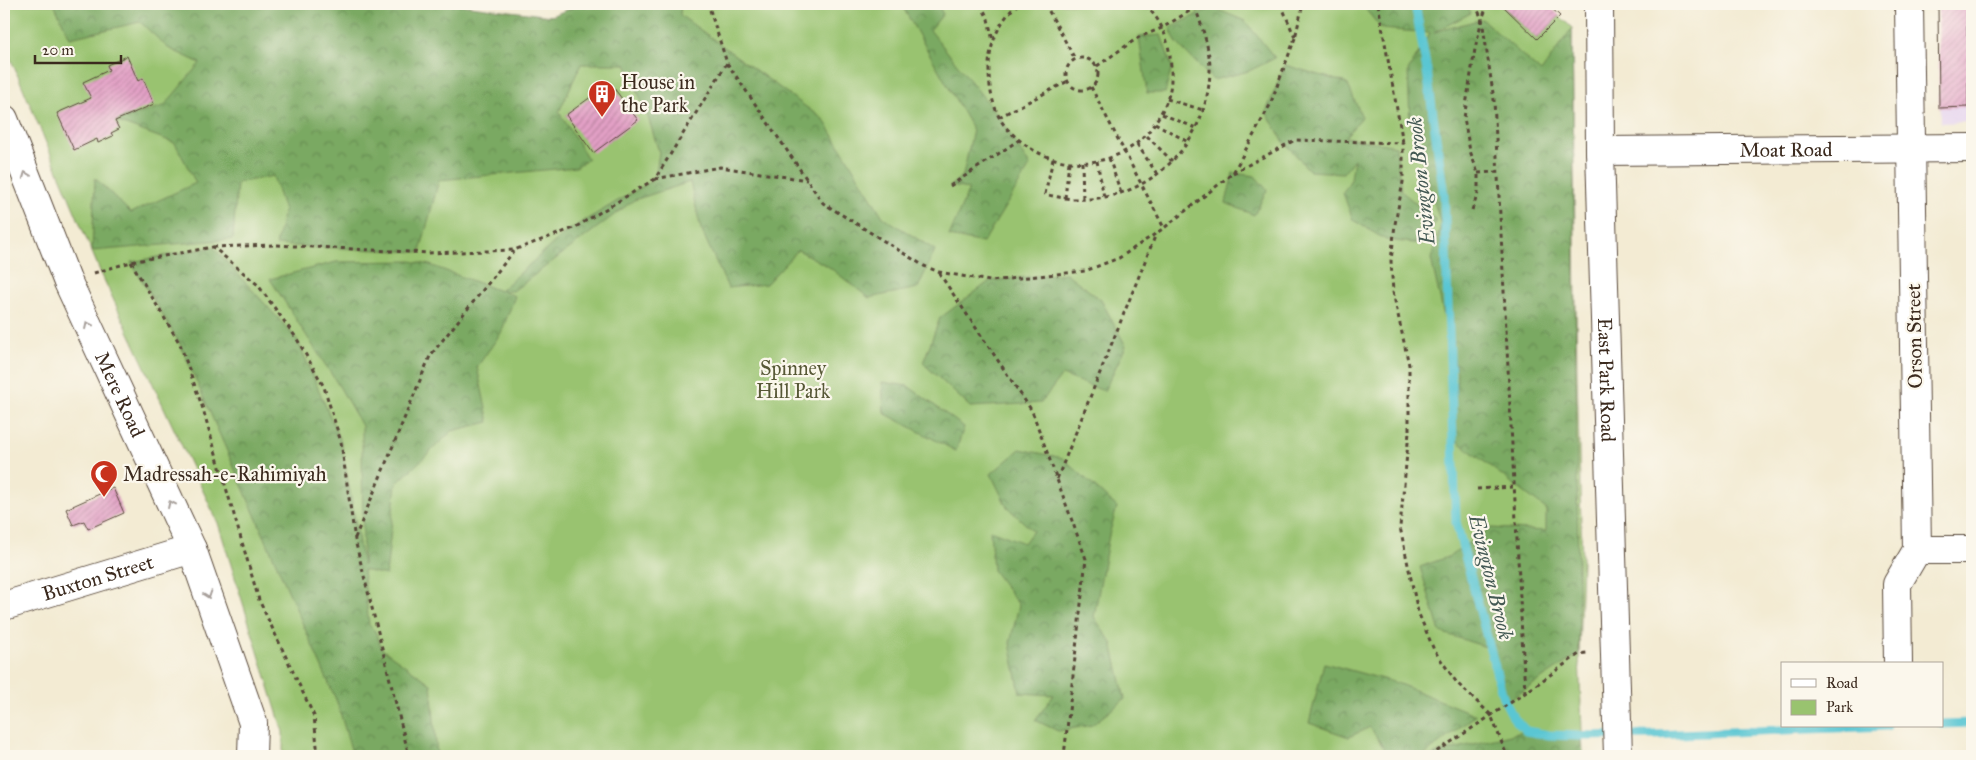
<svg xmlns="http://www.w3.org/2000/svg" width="1976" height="760" viewBox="0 0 1976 760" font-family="'IM FELL Great Primer',serif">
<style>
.built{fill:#e5d3f0}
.green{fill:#99c36f;stroke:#6a7646}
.forest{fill:url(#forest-crowns);stroke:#5a6a40}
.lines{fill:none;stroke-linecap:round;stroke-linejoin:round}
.stream{stroke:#5ac6d3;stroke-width:9}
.building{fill:url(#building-hatch)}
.minor-casing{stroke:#574739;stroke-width:30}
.secondary-casing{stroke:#574739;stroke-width:30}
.path{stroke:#574739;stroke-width:3;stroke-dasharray:4 4;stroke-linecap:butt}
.minor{stroke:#fff;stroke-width:28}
.secondary{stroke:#fff;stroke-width:28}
.oneway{stroke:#a79f9a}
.labels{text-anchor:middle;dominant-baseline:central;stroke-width:4.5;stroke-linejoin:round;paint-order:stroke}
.poi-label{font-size:20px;fill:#3b2a1e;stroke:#fbf7ec;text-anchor:start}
.street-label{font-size:20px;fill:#3b2a1e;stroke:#fbf7ec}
.park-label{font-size:20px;fill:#575836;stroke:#fbf7ec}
.water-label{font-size:21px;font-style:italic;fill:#445954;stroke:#fbf7ec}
</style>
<defs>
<pattern id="forest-crowns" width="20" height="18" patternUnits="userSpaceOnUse" patternTransform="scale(1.25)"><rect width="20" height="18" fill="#7aa962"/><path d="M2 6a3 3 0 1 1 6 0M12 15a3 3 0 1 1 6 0" fill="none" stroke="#658a50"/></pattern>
<pattern id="building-hatch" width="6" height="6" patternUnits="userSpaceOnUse" patternTransform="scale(1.25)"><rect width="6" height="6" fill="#e3a0c6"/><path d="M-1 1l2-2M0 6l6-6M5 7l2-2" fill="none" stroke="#b983a0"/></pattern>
</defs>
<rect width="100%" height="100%" fill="#fbf7ec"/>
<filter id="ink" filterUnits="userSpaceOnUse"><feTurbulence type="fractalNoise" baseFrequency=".02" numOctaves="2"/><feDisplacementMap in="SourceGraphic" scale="10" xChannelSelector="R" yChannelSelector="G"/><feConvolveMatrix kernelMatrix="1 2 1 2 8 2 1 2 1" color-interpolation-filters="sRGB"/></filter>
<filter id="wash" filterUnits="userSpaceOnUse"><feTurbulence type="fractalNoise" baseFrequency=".0096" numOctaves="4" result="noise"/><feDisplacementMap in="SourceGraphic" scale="20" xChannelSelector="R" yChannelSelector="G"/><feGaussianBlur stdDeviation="1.12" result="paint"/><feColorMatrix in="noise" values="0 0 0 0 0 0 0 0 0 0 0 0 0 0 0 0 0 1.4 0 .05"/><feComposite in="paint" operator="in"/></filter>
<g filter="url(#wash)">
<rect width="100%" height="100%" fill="#f3ebd3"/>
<path class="built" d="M1939 4H1972V122L1941 123Z"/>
<path class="green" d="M6 4H365L487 22 557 15 598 4H1503L1502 6 1537 39 1560 16 1572 28 1577 373 1582 562 1579 654 1583 756H283V732L218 523 100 271 4 43V10Z"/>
<g class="forest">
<path d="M54 4H454L551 16 582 4H681L680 15 824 120 883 217 935 250 918 288 869 298 829 267 798 250 766 284 728 288 701 229 690 182 634 200 513 291H502L515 296 501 333 477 367 489 422 452 431 396 484 386 575 363 570 369 625 375 631 382 649 431 684 437 756H353L337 702 180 344 131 262 213 247 297 339 341 442 363 565 362 426 339 386 270 279 336 262 411 261 430 265 500 291 567 231 655 179 659 152 648 117 626 64H581L559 112 588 159 576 167 439 180 420 252 276 245 284 211 273 176 237 183 233 239 92 251 95 178 131 213 196 183 175 143 115 121 164 106 200 63 168 48 140 22 70 38Z"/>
<path d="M901 4H937L943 14 930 30 999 117 1030 166 983 243 949 236 969 189 950 186 963 175 973 130Z"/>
<path d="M1361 4H1466L1471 13 1434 32 1482 19 1541 72 1572 28 1579 654 1505 703 1489 648 1440 632 1420 567 1450 556 1491 528 1546 531V509L1453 438 1457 373 1431 259 1441 225 1410 122 1408 71 1430 33 1382 29Z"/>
<path d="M1214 8 1245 21 1275 58 1249 71 1213 80 1176 42 1170 28 1202 12Z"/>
<path d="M1161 35 1172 67 1165 93H1147L1139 37Z"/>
<path d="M1285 65 1347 83 1362 117 1345 137 1396 146 1401 191 1436 220 1423 244 1386 240 1353 220 1343 193 1351 179 1354 159 1343 173 1310 171 1284 142 1266 112Z"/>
<path d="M1233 173 1255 176 1267 190 1254 215 1226 203Z"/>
<path d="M1066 273 1101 300 1126 346 1104 391 1062 375 1041 403 970 407 923 363 940 318 990 281Z"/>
<path d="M882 382 908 386 964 427 956 451 884 413Z"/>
<path d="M1020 449 1063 458 1117 507 1109 535 1094 617 1112 643 1125 699 1092 725 1058 731 1035 720 1054 695 1020 693 1010 643 1019 605 993 570 990 530 1024 543 1033 531 1007 507 991 474Z"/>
<path d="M1324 663 1397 683 1476 715 1423 756H1389L1370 727 1349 737 1309 723Z"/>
<path d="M1526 731 1582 739 1583 756H1435L1434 754Z"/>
</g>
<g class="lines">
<g class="stream">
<path d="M1415 4 1427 71 1444 195 1456 522 1503 697 1513 717 1526 731 1549 735 1579 736 1654 735 1887 726"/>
<path d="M1942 724 1972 723"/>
</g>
</g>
<g id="blocks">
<g class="building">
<path d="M1503 4H1547L1560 16 1537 39 1502 5Z"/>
<path d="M1938 4H1967V36H1972V65H1968V107L1939 108Z"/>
<path d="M127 56 138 81 143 78 154 104 115 121 119 129 111 133 113 136 98 143 97 139 74 150 57 113 91 98 83 82 109 70 107 65Z"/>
<path d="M610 83 638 120 593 153 566 115Z"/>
<path d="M113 488 124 513 88 529 84 521 73 525 66 509Z"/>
</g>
</g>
</g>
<g filter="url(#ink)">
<use href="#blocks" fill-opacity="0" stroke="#574739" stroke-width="1"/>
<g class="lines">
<defs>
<g id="minor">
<path id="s1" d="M4 119 67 280 192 549 253 723 252 756"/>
<path id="s2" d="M1600 151 1972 148"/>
<path d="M1917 550H1972"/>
<path id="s3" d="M4 606 192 549"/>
<path d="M1898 664 1897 584 1917 550 1909 4"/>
</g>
<g id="secondary">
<path id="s4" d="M1599 4 1600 151 1618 756"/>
</g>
</defs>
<use href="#minor" class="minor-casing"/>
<use href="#secondary" class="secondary-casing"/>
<g class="path">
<path d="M981 4 988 19 993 41"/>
<path d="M1018 4C999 20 988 47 989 71 989 87 992 101 998 115 1004 128 1016 138 1027 146 1067 174 1127 166 1154 124 1163 111 1171 96 1171 79 1172 53 1166 21 1143 4"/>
<path d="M1045 4 1075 59"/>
<path d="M1281 4 1295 38 1303 4"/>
<path d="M1378 4 1403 143"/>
<path d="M1488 4 1482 19 1494 100 1525 693"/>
<circle cx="1082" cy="74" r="16"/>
<path d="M727 63 823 203 924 266 939 272 990 281 1085 271 1119 258 1164 228 1233 173 1270 105 1295 38"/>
<path d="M1097 66 1139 37 1162 28 1201 4"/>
<path d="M1091 87 1164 228"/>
<path d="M1167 99 1203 110"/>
<path d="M1162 114 1196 128"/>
<path d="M999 117 1068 81"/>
<path d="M1155 123 1188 142"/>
<path d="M1147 136 1172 161"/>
<path d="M1137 144 1157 174"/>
<path d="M1109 158 1121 193"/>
<path d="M1053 159 1045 194C1129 218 1208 156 1210 70 1210 48 1202 27 1195 7"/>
<path d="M1097 161 1104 197"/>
<path d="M1082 162 1083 200"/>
<path d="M1233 173 1295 140 1403 143V182L1395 224 1391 261 1393 292 1409 365V432L1400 527 1418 612 1434 650 1457 683 1491 715 1507 756"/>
<path d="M1478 173 1497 172"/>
<path d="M655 179 720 167 807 180"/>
<path d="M950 186 1019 140"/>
<path d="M1065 198 1069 162"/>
<path d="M1472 210 1478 193V173L1470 151 1464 118 1475 49 1482 19 1475 4"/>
<path d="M213 247 276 245 429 253 514 250 574 228 655 179 727 63 708 4"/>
<path d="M131 262 180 344 202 406 259 600 314 716 318 756"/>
<path d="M94 273 131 262 213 247 258 285 297 339 324 387 341 442 355 540 409 756"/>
<path d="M939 273 1032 411 1086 559 1064 756"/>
<path d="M1057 479 1156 234"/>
<path d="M1477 489 1514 487"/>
<path d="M355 538 430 356 514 251"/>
<path d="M1430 756 1525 693 1579 654 1587 653"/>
</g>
<use href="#minor" class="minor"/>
<use href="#secondary" class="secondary"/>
</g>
<defs><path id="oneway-chevron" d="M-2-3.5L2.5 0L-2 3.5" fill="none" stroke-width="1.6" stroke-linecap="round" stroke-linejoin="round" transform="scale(1.25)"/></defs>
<g class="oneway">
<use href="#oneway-chevron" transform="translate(26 175) rotate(-111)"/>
<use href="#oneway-chevron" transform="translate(88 325) rotate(-115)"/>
<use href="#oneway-chevron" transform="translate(171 504) rotate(-115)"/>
<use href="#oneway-chevron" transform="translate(208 595) rotate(71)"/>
</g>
</g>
<defs>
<symbol id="building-pin" viewBox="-11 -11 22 30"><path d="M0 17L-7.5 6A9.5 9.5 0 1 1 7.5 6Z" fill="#c8321e" stroke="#fbf7ec"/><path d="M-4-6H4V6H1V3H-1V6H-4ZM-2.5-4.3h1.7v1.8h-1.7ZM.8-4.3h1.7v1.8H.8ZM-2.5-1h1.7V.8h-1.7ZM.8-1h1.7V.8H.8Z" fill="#fff"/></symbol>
<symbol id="mosque-pin" viewBox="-11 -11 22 30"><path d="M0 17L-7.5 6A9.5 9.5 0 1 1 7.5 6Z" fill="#c8321e" stroke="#fbf7ec"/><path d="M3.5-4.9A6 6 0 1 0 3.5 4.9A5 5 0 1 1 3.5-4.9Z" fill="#fff"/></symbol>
</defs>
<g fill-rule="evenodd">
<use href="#building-pin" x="586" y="78" width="32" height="43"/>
<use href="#mosque-pin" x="88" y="458" width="32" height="43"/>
</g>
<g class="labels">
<g class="poi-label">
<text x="621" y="82">House in<tspan x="621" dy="23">the Park</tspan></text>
<text x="123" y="474">Madressah-e-Rahimiyah</text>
</g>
<g class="street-label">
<text stroke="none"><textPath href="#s2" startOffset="186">Moat Road</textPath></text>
<text transform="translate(1914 336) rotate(-91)">Orson Street</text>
<text stroke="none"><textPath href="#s4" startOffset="376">East Park Road</textPath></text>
<text stroke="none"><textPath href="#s1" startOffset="299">Mere Road</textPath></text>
<text stroke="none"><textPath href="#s3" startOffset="98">Buxton Street</textPath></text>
</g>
<g class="park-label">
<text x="793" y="368">Spinney<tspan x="793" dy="23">Hill Park</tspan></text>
</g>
<g class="water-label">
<text transform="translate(1421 181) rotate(-96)">Evington Brook</text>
<text transform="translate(1491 577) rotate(76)">Evington Brook</text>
</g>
</g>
<rect width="1976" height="760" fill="none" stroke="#fbf7ec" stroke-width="20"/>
<rect x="1781" y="662" width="162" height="65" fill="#fbf7ec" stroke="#aea59a"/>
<rect x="1791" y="679" width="25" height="8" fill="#ffffff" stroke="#aea59a"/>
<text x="1826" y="688" font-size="15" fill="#3b2a1e">Road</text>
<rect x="1791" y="700" width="25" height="15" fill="#99c36f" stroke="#aea59a"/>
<text x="1826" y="712" font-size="15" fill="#3b2a1e">Park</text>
<path d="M35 55v8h86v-8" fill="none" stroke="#3b2a1e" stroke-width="2.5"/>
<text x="42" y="55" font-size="15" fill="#3b2a1e" stroke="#fbf7ec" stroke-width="4" paint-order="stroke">20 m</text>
</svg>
